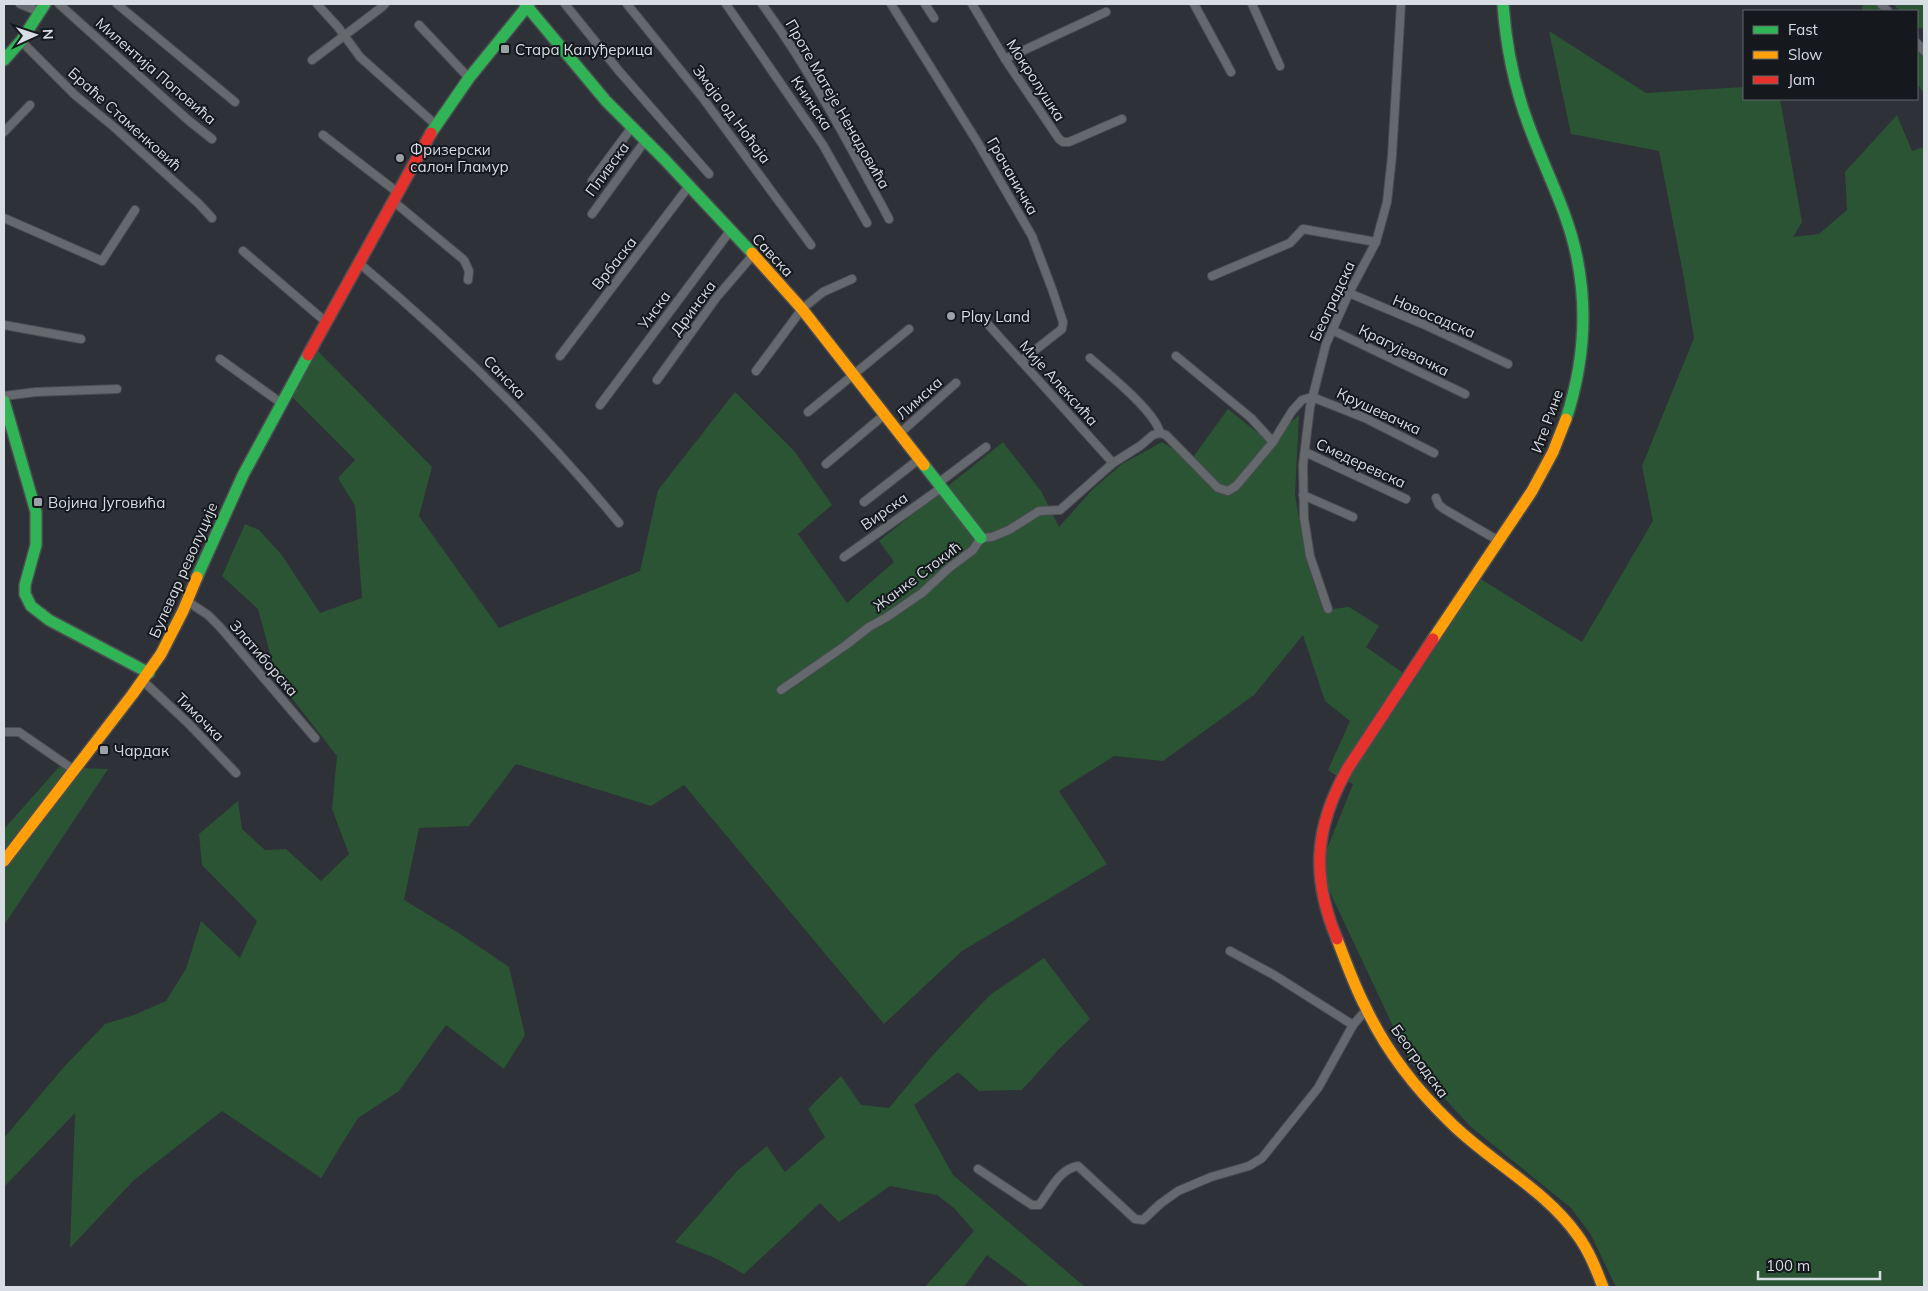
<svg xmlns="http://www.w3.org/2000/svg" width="1928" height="1291" viewBox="0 0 1928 1291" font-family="Mulish,sans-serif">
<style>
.green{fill:#2b5434}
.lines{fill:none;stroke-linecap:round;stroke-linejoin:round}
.street-casing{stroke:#494d52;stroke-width:10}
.fast-casing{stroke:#494d52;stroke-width:14}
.slow-casing{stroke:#494d52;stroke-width:14}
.jam-casing{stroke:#494d52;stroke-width:14}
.street{stroke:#65686d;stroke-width:8}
.fast{stroke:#30b455;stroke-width:11}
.slow{stroke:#ff9f0a;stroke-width:11}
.jam{stroke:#e5322d;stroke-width:11}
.poi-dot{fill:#9ca1a7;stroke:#15181d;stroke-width:2}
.labels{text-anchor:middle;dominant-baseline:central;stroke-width:4;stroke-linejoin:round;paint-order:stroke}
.poi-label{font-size:15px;fill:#d8dde4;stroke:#15181d;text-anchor:start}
.street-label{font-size:15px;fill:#d8dde4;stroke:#15181d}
</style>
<rect width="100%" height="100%" fill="#2e3137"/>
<g class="green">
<path d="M1863 4H1881L1888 11H1862Z"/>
<path d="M1893 4H1924V29L1917 27V11H1900Z"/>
<path d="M1549 31 1646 93 1744 87V99H1780L1802 222 1793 237 1819 234 1847 210 1845 172 1897 115 1912 151 1924 147V1287H1616L1591 1235 1571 1208 1470 1126 1409 1060 1319 869 1353 784 1337 776 1328 770 1350 721 1325 701 1303 635 1254 695 1163 761 1114 756 1059 791 1107 864 962 951 884 1024 684 785 651 806 516 764 469 826 419 828 404 900 457 932 509 967 525 1035 504 1069 446 1025 399 1091 358 1118 321 1178 222 1111 134 1180 70 1248 75 1113 4 1187V1138L63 1068 105 1024 134 1015 166 1001 186 969 201 921 240 958 257 921 202 865 199 834 238 801 242 829 265 850 286 849 321 881 349 854 332 809 337 756 277 679 258 609 222 576 245 524 259 530 281 554 320 613 362 598 355 506 338 478 355 460 287 392 313 346 432 467 419 516 499 628 640 571 658 490 735 392 795 452 832 505 798 534 847 603 894 562 879 541 1003 442 1041 491 1059 527 1093 489 1122 464 1162 442 1191 460 1228 409 1269 442 1299 415 1295 495 1306 559 1323 610 1349 607 1379 626 1366 647 1409 677 1476 576 1582 642 1653 521 1642 466 1694 338 1683 273 1659 151 1571 134Z"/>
<path d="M1917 43 1924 51V93L1917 84Z"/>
<path d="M59 767 108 769 4 925V829Z"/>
<path d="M1044 958 1090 1019 1058 1050 1022 1090 979 1091 958 1072 914 1105 953 1175 1085 1287H1030L987 1255 964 1287H925L974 1231 955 1209 937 1195 890 1186 839 1222 820 1203 744 1274 715 1258 675 1242 737 1171 767 1146 785 1172 825 1137 808 1109 841 1076 861 1105 889 1108 933 1055 990 995Z"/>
</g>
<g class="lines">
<defs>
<g id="street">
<path d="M20 4 40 12"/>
<path d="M59 4 188 120 212 139"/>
<path d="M117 4 235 102"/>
<path d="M317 4 338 27 360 57 436 125"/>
<path d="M565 4 619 71 709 174"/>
<path d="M627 4 702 97 811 245"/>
<path d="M726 4 823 145 867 223"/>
<path d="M762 4C811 71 850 146 889 219"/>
<path d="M891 4 978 143 1032 236 1052 289 1063 322 1062 329 1021 361"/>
<path d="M925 4 934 18"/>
<path d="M972 4 1005 59 1059 139 1063 142H1069L1122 119"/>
<path d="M1194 4 1231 72"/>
<path d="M1252 4 1280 66"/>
<path d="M1881 4 1888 11"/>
<path d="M419 25 469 78"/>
<path d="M21 41 75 95 114 127 199 204 212 218"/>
<path d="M1917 43 1924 51"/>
<path d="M1005 59 1106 12"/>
<path d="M312 60 382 7 385 4"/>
<path d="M4 132 30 105"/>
<path d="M323 135 397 192"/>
<path d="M592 181 632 127"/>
<path d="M393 201 464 260 469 271 468 280"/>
<path d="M592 214 645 141"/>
<path d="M4 218 102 261 135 210"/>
<path d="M243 251 326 322"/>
<path d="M359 263C453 342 541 428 619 523"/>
<path d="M1212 276 1290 243 1303 229 1376 242"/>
<path d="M1349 293 1425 325 1508 364"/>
<path d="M985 321 1113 463"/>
<path d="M4 325 81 339"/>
<path d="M1332 330 1465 394"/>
<path d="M560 356 689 186"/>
<path d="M1176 356 1251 418 1273 442"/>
<path d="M1090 358C1108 374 1155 411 1160 433"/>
<path d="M220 359 281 403"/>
<path d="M756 371 802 309 823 292 852 279"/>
<path d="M657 380 716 298 753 255"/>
<path d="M4 396 36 392 117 389"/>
<path d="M1312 397 1365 418 1434 453"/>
<path d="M600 405 730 231"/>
<path d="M808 412 909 329"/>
<path d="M899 434 956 383"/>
<path d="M1305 452 1406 499"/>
<path d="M826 464 884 415"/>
<path d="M937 484 986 447"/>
<path d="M1303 495 1353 517"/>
<path d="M1436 498 1439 505 1444 509 1499 541"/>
<path d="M864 502 918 460"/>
<path d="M844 557 941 488"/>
<path d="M187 601 208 615 220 627 315 738"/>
<path d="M1328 609 1310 556 1304 518 1303 465 1310 407 1326 344 1349 293 1376 242 1387 202 1392 156 1401 4"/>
<path d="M143 681 188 723 236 773"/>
<path d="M781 690 846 645 869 627 887 617 922 593 949 568 973 550 981 538 992 537 1009 530 1039 511 1060 510 1113 463 1140 446 1153 435 1160 433 1166 435 1218 488 1228 491 1236 486 1273 442 1292 411 1302 400 1312 397"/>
<path d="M4 732H19L74 770"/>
<path d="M1230 951 1274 975 1353 1025"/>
<path d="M978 1169 1032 1205H1039C1050 1191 1059 1169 1078 1166L1135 1219 1143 1220 1160 1204 1178 1191 1211 1177 1249 1166 1262 1158 1318 1088 1353 1025 1366 1010"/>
</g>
<g id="fast">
<path d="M525 4 606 101 665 160 752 253"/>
<path d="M1503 4C1506 47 1514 86 1529 126 1545 170 1568 212 1577 258 1588 312 1583 367 1566 419"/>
<path d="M4 60 21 41 45 4"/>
<path d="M431 133 469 78 529 4"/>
<path d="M4 401 36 512V545L25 585V594L31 606 49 620 149 673"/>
<path d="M924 465 981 538"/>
<path d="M197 577 243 475 308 355"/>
</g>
<g id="slow">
<path d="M752 253 802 309 924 465"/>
<path d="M1433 639 1532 491 1553 452 1566 419"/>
<path d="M4 861 132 695 161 654 183 611 197 577"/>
<path d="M1337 939C1346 962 1354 985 1365 1006 1385 1049 1416 1089 1450 1122 1490 1162 1545 1189 1578 1236 1589 1251 1596 1269 1603 1287"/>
</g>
<g id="jam">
<path d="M308 355 431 133"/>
<path d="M1337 939C1311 877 1314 827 1348 768L1433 639"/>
</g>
</defs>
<use href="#street" class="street-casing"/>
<use href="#fast" class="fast-casing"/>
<use href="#slow" class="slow-casing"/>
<use href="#jam" class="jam-casing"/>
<use href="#street" class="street"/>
<use href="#fast" class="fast"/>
<use href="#slow" class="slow"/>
<use href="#jam" class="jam"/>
</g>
<g class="poi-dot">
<rect x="500" y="44" width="10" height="10" rx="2.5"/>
<circle cx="400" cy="158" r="5"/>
<circle cx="951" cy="316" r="5"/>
<rect x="33" y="497" width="10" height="10" rx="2.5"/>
<rect x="99" y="745" width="10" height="10" rx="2.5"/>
</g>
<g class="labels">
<g class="poi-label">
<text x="515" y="49">Стара Калуђерица</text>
<text x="410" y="149">Фризерски<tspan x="410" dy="17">салон Гламур</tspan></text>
<text x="961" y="316">Play Land</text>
<text x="48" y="502">Војина Југовића</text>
<text x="114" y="750">Чардак</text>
</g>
<g class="street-label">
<text transform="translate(156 71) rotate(41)">Милентија Поповића</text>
<text transform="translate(1036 80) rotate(57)">Мокролушка</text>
<text transform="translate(812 103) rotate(56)">Книнска</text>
<text transform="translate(838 104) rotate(60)">Проте Матеје Ненадовића</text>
<text transform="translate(732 114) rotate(53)">Змаја од Ноћаја</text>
<text transform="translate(125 119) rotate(42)">Браће Стаменковић</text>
<text transform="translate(607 169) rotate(-54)">Пливска</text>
<text transform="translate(1013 176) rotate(60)">Грачаничка</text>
<text transform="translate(773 255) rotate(47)">Савска</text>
<text transform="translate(614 263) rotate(-52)">Врбаска</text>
<text transform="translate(1332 301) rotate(-65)">Београдска</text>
<text transform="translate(693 308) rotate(-53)">Дринска</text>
<text transform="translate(654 310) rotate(-54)">Унска</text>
<text transform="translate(1434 316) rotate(23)">Новосадска</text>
<text transform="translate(1404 350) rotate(26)">Крагујевачка</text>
<text transform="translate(505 377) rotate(46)">Санска</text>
<text transform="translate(1059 383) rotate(48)">Мије Алексића</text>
<text transform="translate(919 398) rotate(-42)">Лимска</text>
<text transform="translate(1379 411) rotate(25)">Крушевачка</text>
<text transform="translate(1547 421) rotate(-70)">Ите Рине</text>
<text transform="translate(1361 463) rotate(25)">Смедеревска</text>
<text transform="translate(884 511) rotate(-35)">Вирска</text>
<text transform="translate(183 570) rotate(-66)">Булевар револуције</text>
<text transform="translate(917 576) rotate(-37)">Жанке Стокић</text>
<text transform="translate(264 658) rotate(49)">Златиборска</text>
<text transform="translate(200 717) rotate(45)">Тимочка</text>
<text transform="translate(1420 1061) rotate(54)">Београдска</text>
</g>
</g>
<rect width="1928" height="1291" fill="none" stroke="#d8dde4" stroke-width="10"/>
<rect x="1743" y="10" width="175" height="90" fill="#15181d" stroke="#63676d"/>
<rect x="1753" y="26" width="25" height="8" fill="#30b455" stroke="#63676d"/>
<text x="1788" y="35" font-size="15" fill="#d8dde4">Fast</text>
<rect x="1753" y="51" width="25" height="8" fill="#ff9f0a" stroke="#63676d"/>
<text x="1788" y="60" font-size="15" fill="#d8dde4">Slow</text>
<rect x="1753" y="76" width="25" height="8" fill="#e5322d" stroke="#63676d"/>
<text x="1788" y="85" font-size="15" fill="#d8dde4">Jam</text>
<g transform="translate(35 35) rotate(87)" stroke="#15181d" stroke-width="4" paint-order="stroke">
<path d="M0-4L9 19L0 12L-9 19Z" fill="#d8dde4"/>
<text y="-8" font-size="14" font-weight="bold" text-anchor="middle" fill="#d8dde4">N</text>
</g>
<path d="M1758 1271v8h122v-8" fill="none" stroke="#d8dde4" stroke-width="2.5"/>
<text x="1766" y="1271" font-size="15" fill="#d8dde4" stroke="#15181d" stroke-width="4" paint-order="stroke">100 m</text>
</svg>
